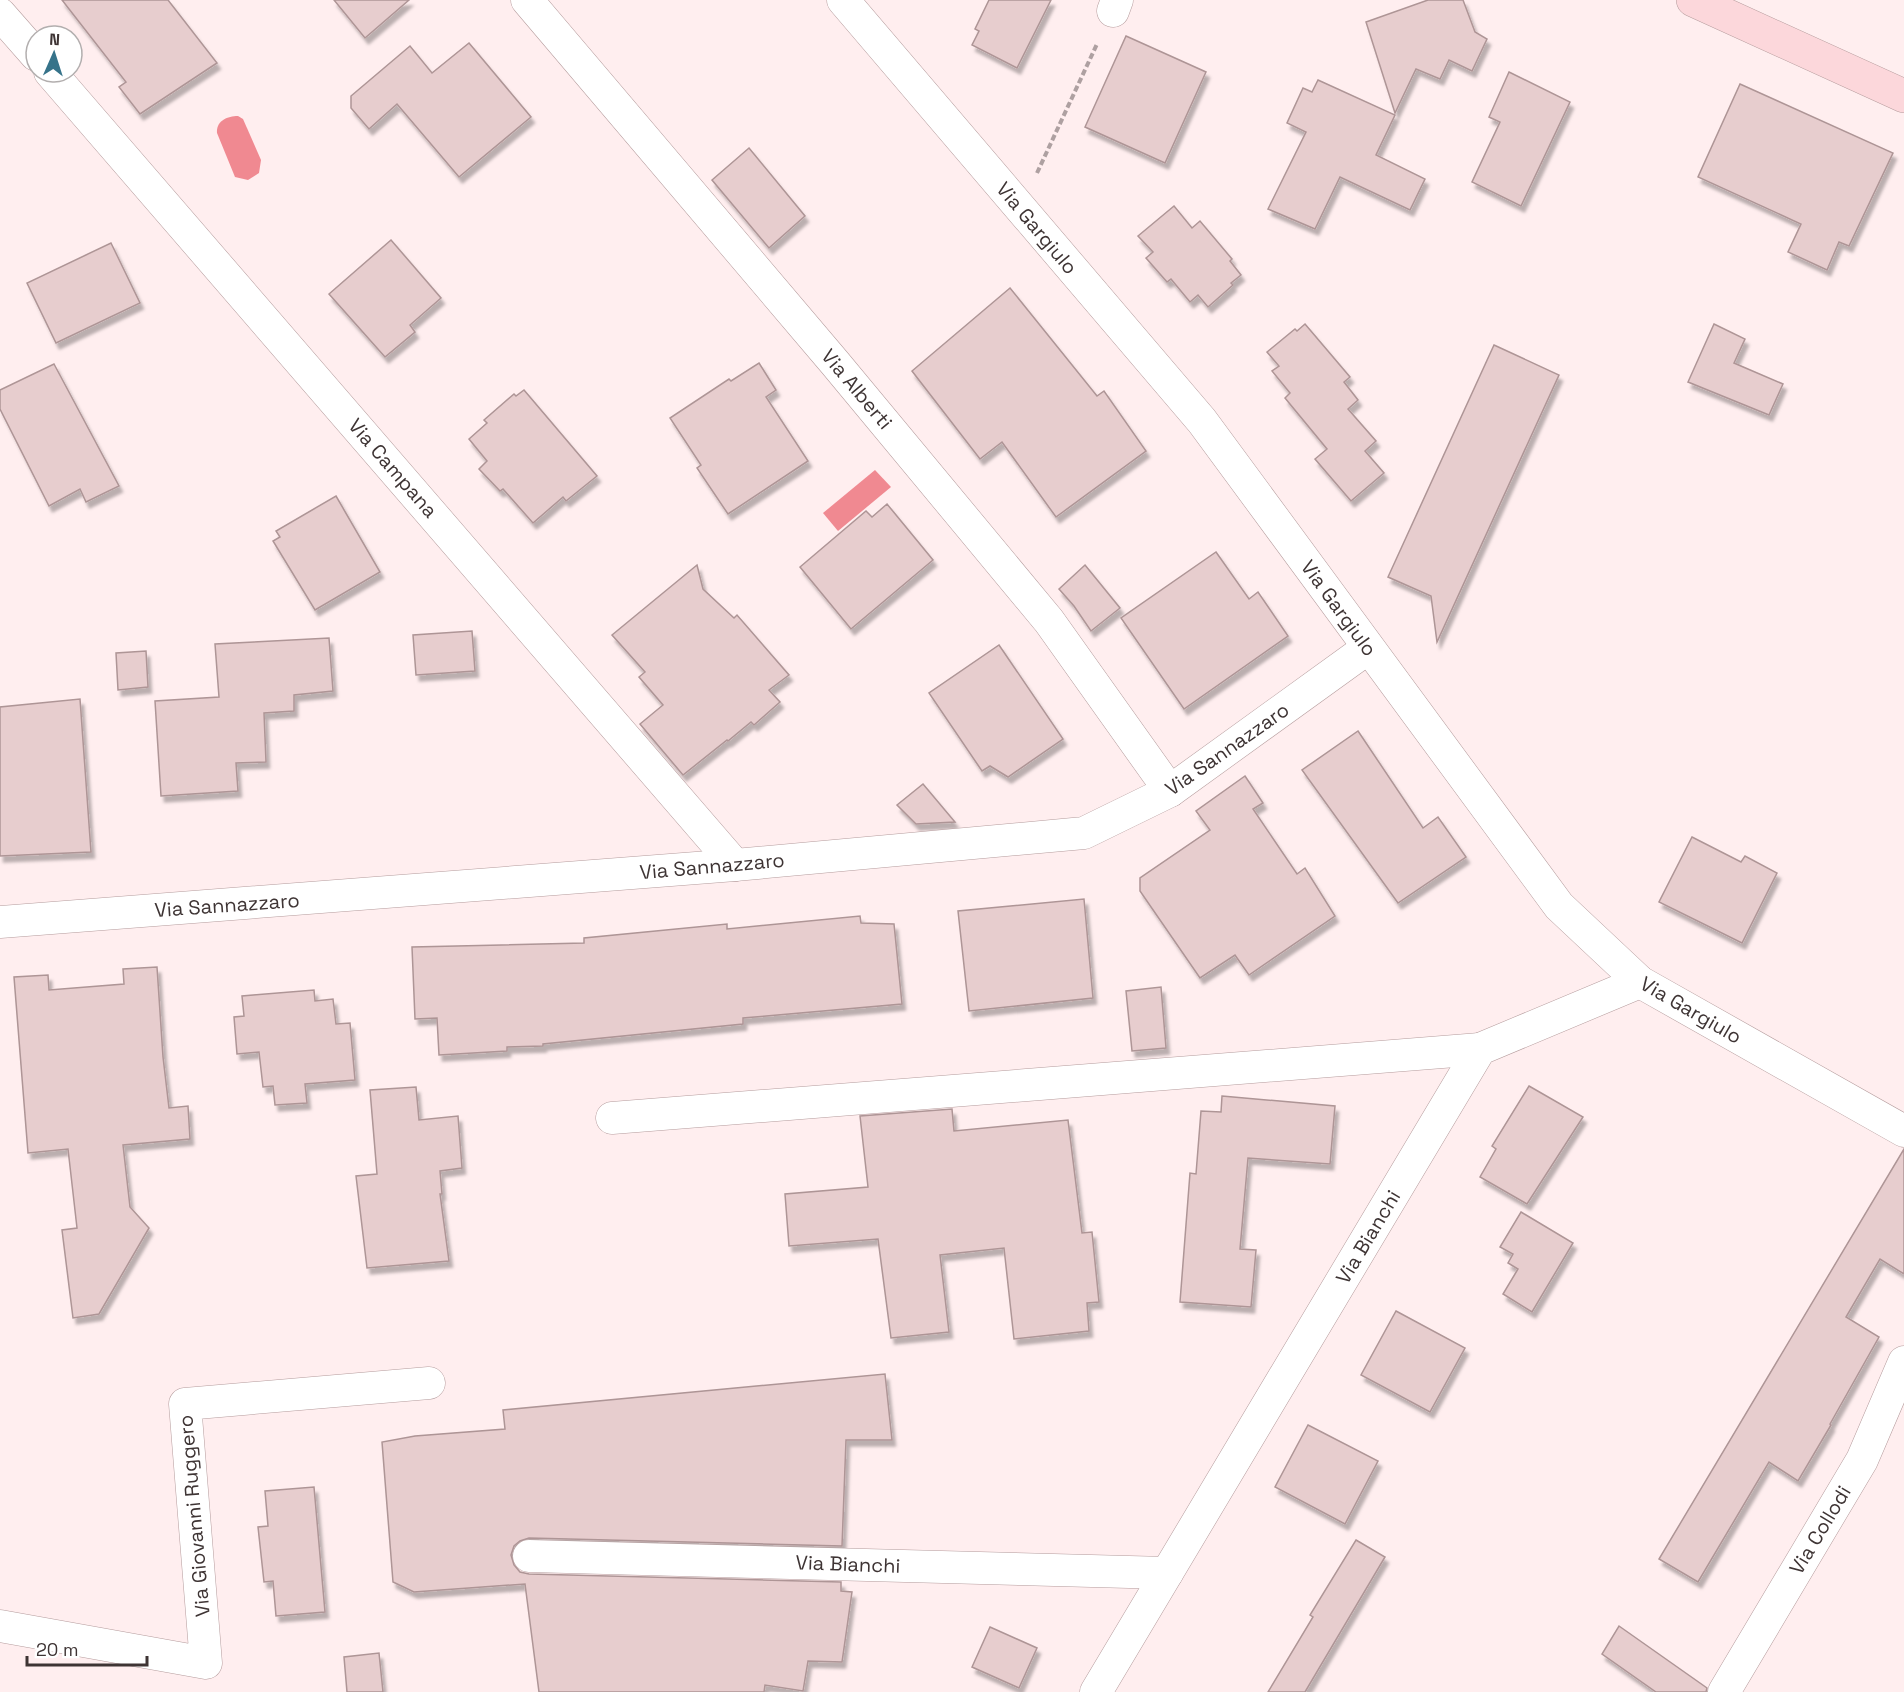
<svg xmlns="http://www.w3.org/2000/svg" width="1904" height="1692" viewBox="0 0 1904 1692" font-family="'Space Grotesk',sans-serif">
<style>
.water{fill:#f08991}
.building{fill:#e7cdce;stroke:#ae9596;stroke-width:1.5;filter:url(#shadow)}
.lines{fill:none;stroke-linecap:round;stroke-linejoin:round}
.street-casing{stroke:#b59c9d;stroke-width:33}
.secondary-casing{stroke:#b59c9d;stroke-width:34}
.path{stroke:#aea0a1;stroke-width:4;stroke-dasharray:6 3;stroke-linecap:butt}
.street{stroke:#fff;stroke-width:32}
.secondary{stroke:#fcd7db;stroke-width:33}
.labels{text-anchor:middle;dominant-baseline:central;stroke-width:4.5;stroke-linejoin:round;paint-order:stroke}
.street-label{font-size:20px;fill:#3e3434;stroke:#fff}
</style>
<defs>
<filter id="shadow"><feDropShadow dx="3.5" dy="6" stdDeviation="1.5" flood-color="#0004"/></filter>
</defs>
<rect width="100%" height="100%" fill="#ffeeef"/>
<g class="water">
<path d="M238 116 243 119 261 160 259 173 248 180 235 177 217 133C216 121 227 116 238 116Z"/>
<path d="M875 470 891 487 838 531 823 513Z"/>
</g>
<g class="building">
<path d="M62 0H168L217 63 140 114 119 87 126 82Z"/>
<path d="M334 0H409L365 38Z"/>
<path d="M989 0H1051L1017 68 972 45 979 31 975 29Z"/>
<path d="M1428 0H1463L1475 32 1487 39 1472 71 1449 60 1440 79 1416 69 1395 113 1366 22Z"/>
<path d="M1126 36 1206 72 1165 163 1085 127Z"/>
<path d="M469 43 531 117 459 177 397 104 369 129 351 108V96L410 46 432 73Z"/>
<path d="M1509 72 1570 102 1521 206 1472 182 1500 122 1489 117Z"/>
<path d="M1318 80 1395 115 1376 155 1425 179 1410 210 1340 177 1315 229 1268 209 1306 132 1287 123 1303 88 1312 92Z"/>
<path d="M1740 84 1893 153 1849 246 1839 242 1827 270 1788 252 1801 224 1698 177Z"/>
<path d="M749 148 805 216 769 248 712 180Z"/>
<path d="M1174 206 1192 228 1200 221 1232 259 1230 261 1241 275 1231 283 1233 285 1208 307 1198 295 1190 302 1171 279 1167 282 1146 258 1153 252 1138 236Z"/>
<path d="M391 240 441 298 410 325 415 332 385 357 329 294Z"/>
<path d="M111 243 140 303 56 343 27 283Z"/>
<path d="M1010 288 1097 396 1104 391 1146 451 1056 517 1002 442 980 459 912 371Z"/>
<path d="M1305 324 1350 377 1344 382 1358 400 1348 409 1376 441 1365 451 1384 473 1351 501 1315 459 1327 449 1285 398 1290 393 1272 371 1279 366 1267 352 1295 329 1297 331Z"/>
<path d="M1714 324 1745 339 1734 363 1783 384 1769 415 1688 382Z"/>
<path d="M1494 345 1559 375 1437 642 1431 596 1388 577Z"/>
<path d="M759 363 776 390 766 397 808 461 728 514 697 468 701 465 670 418 729 379 731 381Z"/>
<path d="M54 364 119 486 86 502 80 489 49 506 0 409V390Z"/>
<path d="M524 390 597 476 566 501 563 497 533 523 503 489 500 491 479 469 487 461 469 439 487 423 484 420 514 394 516 396Z"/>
<path d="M336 496 380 572 315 610 273 541 280 537 276 531Z"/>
<path d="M887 504 933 560 851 629 800 567 866 511 872 517Z"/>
<path d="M1216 552 1249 599 1258 592 1288 636 1184 709 1121 618Z"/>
<path d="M697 565 703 589 734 618 737 615 789 675 769 690 780 702 754 725 751 722 728 741 727 740 683 775 640 724 663 705 639 677 645 672 612 635Z"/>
<path d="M1085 565 1120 608 1091 631 1074 606 1059 589Z"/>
<path d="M472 631 475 671 416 675 413 635Z"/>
<path d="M329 638 333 691 294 695V711L264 713 266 762 236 763 238 791 161 796 155 701 219 697 215 644Z"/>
<path d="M999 645 1063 739 1008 777 990 766 982 771 929 693Z"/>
<path d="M146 651 148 687 118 690 116 653Z"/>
<path d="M80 699 91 852 0 856V707Z"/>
<path d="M1358 731 1423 828 1438 817 1466 857 1398 903 1302 770Z"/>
<path d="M1245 776 1263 803 1253 809 1297 874 1305 868 1335 916 1249 975 1235 955 1200 978 1140 891V878L1210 830 1196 811Z"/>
<path d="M923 784 955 822 916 824 897 805Z"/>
<path d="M1692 837 1741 862 1745 856 1777 873 1742 943 1659 902Z"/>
<path d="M1084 899 1093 998 969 1011 958 911Z"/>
<path d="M860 916 861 923 894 924 902 1004 743 1018V1024L543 1044V1046L507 1047V1051L439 1055 437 1018 415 1019 412 947 584 943V938L727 924V929Z"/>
<path d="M157 967 163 1057 169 1108 188 1106 190 1139 123 1145 130 1207 149 1228 99 1314 73 1318 62 1230 77 1228 68 1149 28 1153 14 977 48 975 49 990 124 984 123 969Z"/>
<path d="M1161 987 1166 1048 1132 1051 1126 991Z"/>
<path d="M314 990 315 1001 333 999 336 1024 350 1023 355 1080 305 1084 307 1103 275 1105 273 1086 263 1087 259 1052 237 1054 234 1017 244 1016 242 996Z"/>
<path d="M1529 1086 1583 1117 1527 1204 1480 1177 1496 1149 1492 1146Z"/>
<path d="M416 1087 419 1120 458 1116 462 1168 440 1171 442 1194H440L449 1261 367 1268 356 1176 377 1174 370 1090Z"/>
<path d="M1222 1096 1335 1106 1330 1164 1248 1158 1240 1249 1256 1250 1251 1307 1180 1302 1190 1173 1196 1174 1201 1111 1221 1112Z"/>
<path d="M952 1109 954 1131 1068 1120 1082 1233 1092 1232 1099 1302 1087 1303 1089 1331 1014 1339 1004 1248 940 1255 949 1332 891 1338 878 1239 789 1246 785 1194 868 1187 860 1116Z"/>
<path d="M1904 1149V1274L1880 1259 1846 1317 1879 1337 1830 1424 1831 1425 1798 1481 1769 1462 1698 1582 1659 1559Z"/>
<path d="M1521 1212 1573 1243 1532 1312 1503 1294 1518 1269 1508 1263 1513 1254 1500 1247Z"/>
<path d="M1396 1311 1465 1348 1430 1412 1361 1375Z"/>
<path d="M885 1374 892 1440H846L842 1546 529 1538 520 1541 514 1546 511 1555 514 1565 520 1572 529 1574 841 1582V1591L852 1592 842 1662 808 1661 803 1691 765 1685 764 1692H539L525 1584 414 1592 393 1582 382 1442 415 1436 505 1429 503 1410Z"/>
<path d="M1308 1425 1378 1461 1345 1524 1275 1487Z"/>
<path d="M314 1487 325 1612 276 1616 273 1581 264 1582 258 1527 268 1526 265 1491Z"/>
<path d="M1356 1540 1385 1557 1305 1692H1268L1313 1617 1310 1615Z"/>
<path d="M1619 1626 1707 1688 1706 1692H1656L1602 1654Z"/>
<path d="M990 1627 1037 1648 1019 1688 972 1667Z"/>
<path d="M379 1653 383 1692H347L344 1657Z"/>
</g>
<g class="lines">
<defs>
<g id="street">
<path d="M527 0 835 363 1049 621 1170 791"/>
<path d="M843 0 1202 421 1559 906 1640 982 1904 1131"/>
<path d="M1113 11 1117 0"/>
<path d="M0 14 36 55"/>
<path d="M50 72 735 865"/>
<path d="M0 922 735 865 1084 833 1170 791 1368 648"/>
<path d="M612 1118 1480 1049"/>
<path d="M529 1556 1167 1573"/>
<path d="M0 1626 206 1663 185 1404 429 1383"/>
<path d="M1096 1692 1480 1049 1640 982"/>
<path d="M1724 1692 1862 1460 1904 1362"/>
</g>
<path id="secondary" d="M1693 0 1904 96"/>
</defs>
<use href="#street" class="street-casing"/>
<use href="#secondary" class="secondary-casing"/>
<path class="path" d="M1037 173 1097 44"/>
<use href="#street" class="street"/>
<use href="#secondary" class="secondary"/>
</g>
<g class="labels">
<g class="street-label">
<text transform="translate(1037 228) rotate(50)">Via Gargiulo</text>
<text transform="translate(857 389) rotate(50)">Via Alberti</text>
<text transform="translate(393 468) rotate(49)">Via Campana</text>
<text transform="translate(1339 608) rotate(54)">Via Gargiulo</text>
<text transform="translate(1227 749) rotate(-35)">Via Sannazzaro</text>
<text transform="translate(712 866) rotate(-5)">Via Sannazzaro</text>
<text transform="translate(227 905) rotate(-4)">Via Sannazzaro</text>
<text transform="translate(1691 1010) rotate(30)">Via Gargiulo</text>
<text transform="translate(1368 1237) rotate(-59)">Via Bianchi</text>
<text transform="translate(194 1516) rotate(-95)">Via Giovanni Ruggero</text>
<text transform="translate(1820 1530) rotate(-59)">Via Collodi</text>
<text transform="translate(848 1564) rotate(2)">Via Bianchi</text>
</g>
</g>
<g transform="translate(54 54) rotate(3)"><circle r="28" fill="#ffffff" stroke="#b2aeae" stroke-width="1.5"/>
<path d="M0-4.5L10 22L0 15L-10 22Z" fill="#36738a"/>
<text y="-9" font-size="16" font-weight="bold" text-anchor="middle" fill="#3e3434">N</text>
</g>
<path d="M27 1656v9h120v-9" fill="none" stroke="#3e3434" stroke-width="3"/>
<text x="36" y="1656" font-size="18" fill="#3e3434" stroke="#ffffff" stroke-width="4.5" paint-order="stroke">20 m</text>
</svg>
